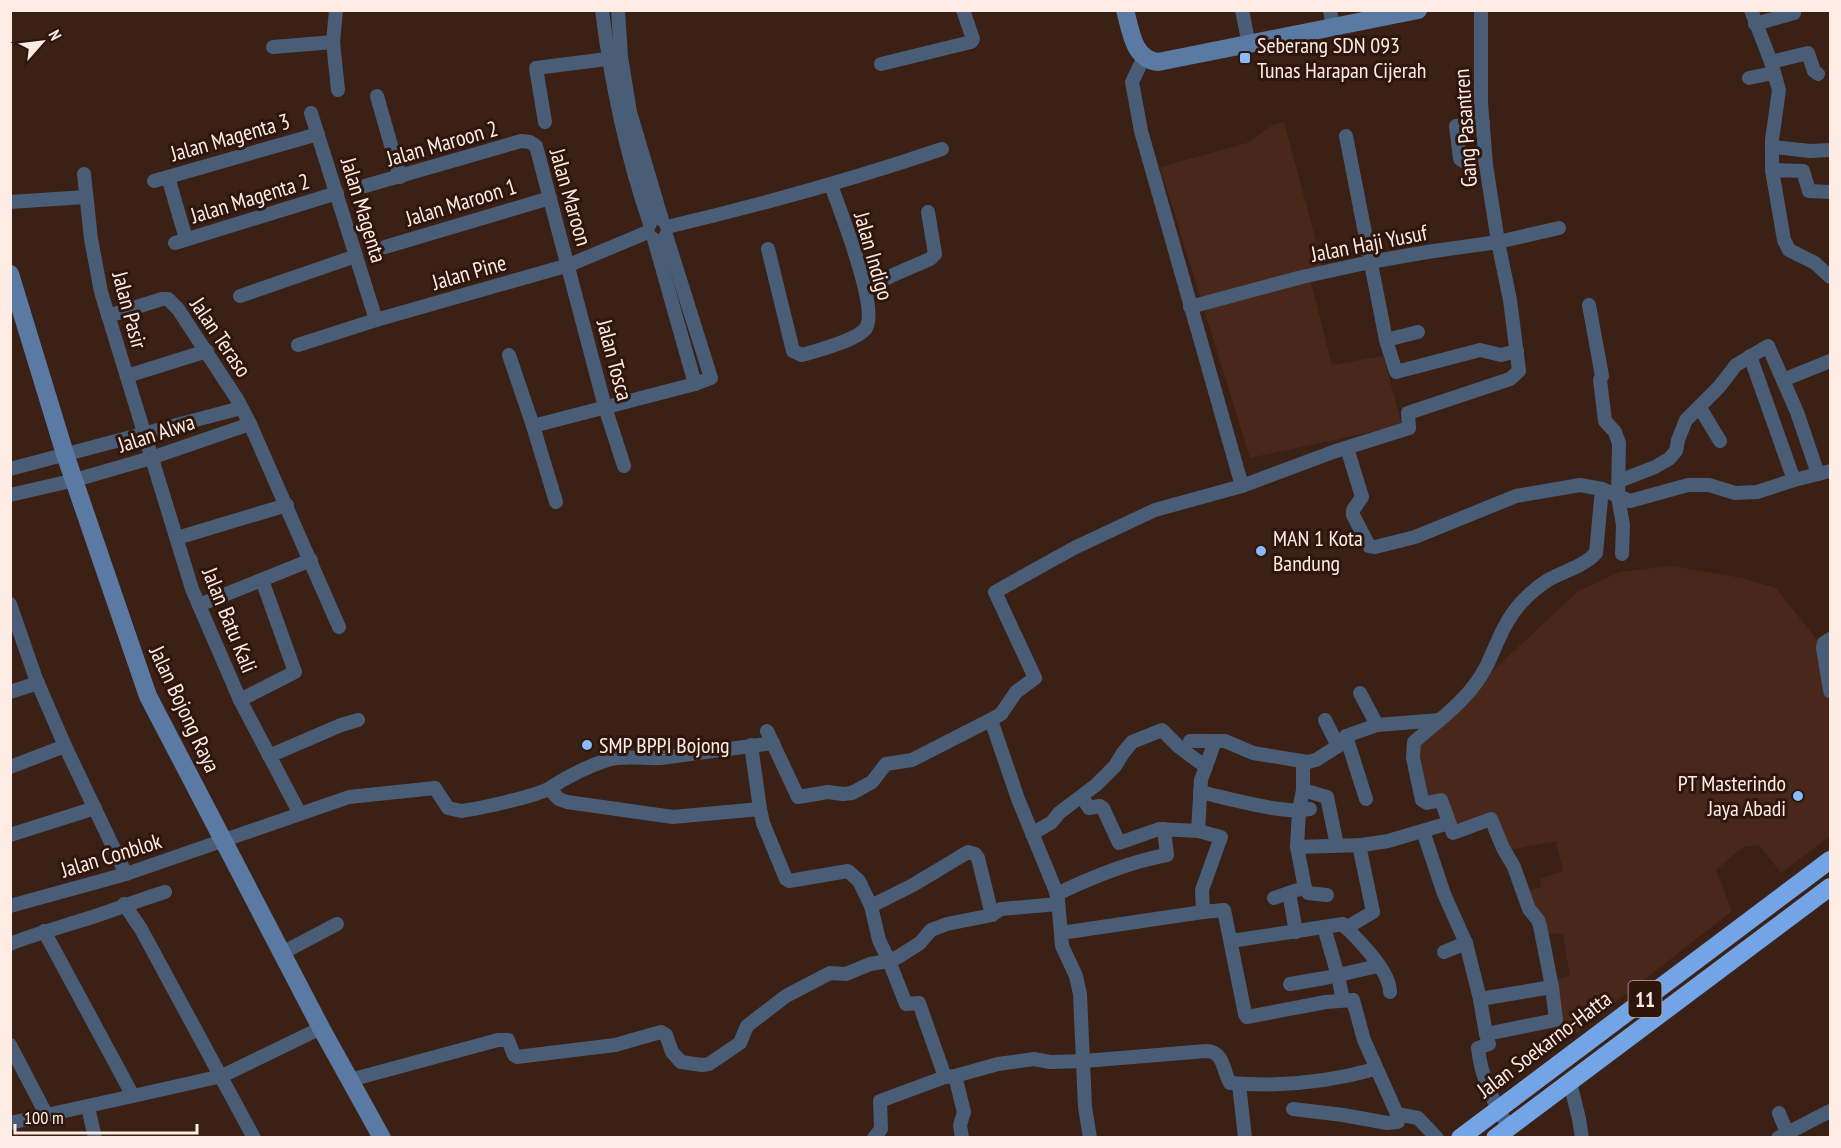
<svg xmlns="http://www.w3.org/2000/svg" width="1841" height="1148" viewBox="0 0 1841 1148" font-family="'PT Sans Narrow',sans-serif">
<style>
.built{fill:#49281b}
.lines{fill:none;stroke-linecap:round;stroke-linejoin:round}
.street{stroke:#495d77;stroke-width:14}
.secondary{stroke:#5a7aa4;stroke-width:18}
.highway{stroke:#73a5e6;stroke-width:18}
.poi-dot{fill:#88bafc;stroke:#2f160c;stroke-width:2}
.labels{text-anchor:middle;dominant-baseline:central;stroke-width:6;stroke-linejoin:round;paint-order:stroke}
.shield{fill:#2f160c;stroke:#c0aca3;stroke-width:1.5}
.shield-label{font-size:21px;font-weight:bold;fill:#feece4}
.poi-label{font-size:22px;fill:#feece4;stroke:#2f160c;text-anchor:start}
.street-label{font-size:22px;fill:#feece4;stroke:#2f160c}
</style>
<rect width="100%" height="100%" fill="#3a2015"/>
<g class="built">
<path d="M1284 122 1325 274 1310 279 1332 365 1383 356 1402 425 1250 458 1160 167 1247 143 1273 125Z"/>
<path d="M1671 566 1742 578 1776 588 1820 644 1830 708V836L1781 873 1759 845 1743 847 1716 870 1732 911 1566 1041 1553 980 1570 976 1563 933 1546 935 1533 915 1527 891 1541 887 1540 879 1563 871 1556 841 1508 850 1497 820 1456 831 1446 799 1428 800 1418 741 1578 591 1620 572Z"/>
</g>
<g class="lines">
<g class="street">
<path d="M602 10C611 83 626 154 650 224"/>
<path d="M618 10 621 57 630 112 662 220"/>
<path d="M1242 10 1249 45"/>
<path d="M1330 10 1333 27"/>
<path d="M1751 10 1771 62 1779 90 1772 140V170L1784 240 1789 250 1815 263 1830 277"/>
<path d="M1755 24 1794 13"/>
<path d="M333 42 338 90"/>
<path d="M273 47 333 42 336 10"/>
<path d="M1144 57 1132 82 1141 131 1242 486"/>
<path d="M1771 62 1808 53 1814 71 1818 74"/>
<path d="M881 64 971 42 973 39 963 10"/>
<path d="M1749 78 1773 73"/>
<path d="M377 96 400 177"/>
<path d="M311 113 376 320"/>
<path d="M545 122 536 68 615 58"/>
<path d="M1483 123 1456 126 1460 159 1463 161 1485 158"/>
<path d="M1346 136 1386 340 1396 372 1480 350 1501 355 1517 351"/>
<path d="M1773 147 1810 151 1830 150"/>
<path d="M1772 170 1803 171 1809 191 1830 192"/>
<path d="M84 174 91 239 101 292 192 589 240 700 300 814"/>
<path d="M168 177 186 239"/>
<path d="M154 181 318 134"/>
<path d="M365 186 521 141 530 142 536 146 605 407 624 466"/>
<path d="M10 202 85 197"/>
<path d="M667 227C760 205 851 180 942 149"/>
<path d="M654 239 695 384"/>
<path d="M175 243 337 193"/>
<path d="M385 247 550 198"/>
<path d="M768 249 793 351 802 355C816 351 858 340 866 328 879 307 840 211 831 185"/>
<path d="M866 290 893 275 930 259 935 254 928 212"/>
<path d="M240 296 356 256"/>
<path d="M1589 305 1602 376 1600 380 1605 421 1615 432 1619 443 1618 497 1623 525 1622 554"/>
<path d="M1190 307 1302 277 1370 262 1427 252 1498 242 1559 228"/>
<path d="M108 316 162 299H168L178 309 237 399 250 424 339 627"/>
<path d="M1386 340 1418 332"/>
<path d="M298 345 376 320 569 265 648 232"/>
<path d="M509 355 533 426"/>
<path d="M1750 356 1794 480"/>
<path d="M127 376 207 351"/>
<path d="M1783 380 1830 361"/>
<path d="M1700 408 1720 441"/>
<path d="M1347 448 1362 497 1353 510V515L1369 546 1375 547 1415 537 1516 496 1580 485 1602 489 1630 501 1688 485H1709L1735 493 1757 492 1794 480 1830 471"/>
<path d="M10 469 241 408"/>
<path d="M1619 481 1655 467 1669 459 1676 451 1678 440 1686 420 1719 387 1736 365 1768 346 1797 412 1818 474"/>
<path d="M10 495 75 480 151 458 250 424"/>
<path d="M556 502 533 426 695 384 711 378 666 235"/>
<path d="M177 538 287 505"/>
<path d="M10 604 36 679 65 746 126 874"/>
<path d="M199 605 311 560"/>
<path d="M1830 639 1824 643 1823 648 1830 691"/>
<path d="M10 692 38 683"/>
<path d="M1360 693 1377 725"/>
<path d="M240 700 295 672 262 580"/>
<path d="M991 720 1018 799 1055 889 1058 900 1062 946 1076 976 1080 994 1085 1107 1090 1138"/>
<path d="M1325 720 1338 746"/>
<path d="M767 731 798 797 828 792 843 794 852 793 872 782 886 764 912 760 994 718 1001 714 1016 692 1035 678 995 592 1074 548 1155 510 1242 486 1333 452 1409 428 1408 413 1510 379 1519 371 1510 300 1498 242 1486 165 1481 103V10"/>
<path d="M1346 736 1366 799"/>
<path d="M1190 741H1225L1253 753 1308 762 1316 760 1338 746 1346 736 1377 725 1440 720"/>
<path d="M269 756 341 725 358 720"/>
<path d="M1303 762V790L1327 797 1337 845"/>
<path d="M10 767 65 746"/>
<path d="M549 789 559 799 567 802 673 817 760 809 751 745"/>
<path d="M1303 790 1299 810 1297 847 1305 888 1308 893 1327 895"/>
<path d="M1200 792C1227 798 1286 815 1310 809"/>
<path d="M1082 797 1089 808 1100 806 1103 808 1119 843 1159 829 1198 831"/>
<path d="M760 809 763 823 786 879 789 881 848 871 859 881 871 906 913 885 968 852 975 854 978 858 992 915"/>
<path d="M1423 831 1444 894 1466 943 1480 999 1486 1034"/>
<path d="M1032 834 1052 822 1059 813 1096 785 1115 766 1123 753 1132 742 1162 730 1179 747 1206 767"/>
<path d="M10 835 95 808"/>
<path d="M1297 847 1362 845 1388 841 1449 823"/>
<path d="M1289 893 1296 932"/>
<path d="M1057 894C1092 877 1128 862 1167 855L1164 829"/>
<path d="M1274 898 1297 890"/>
<path d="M124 904 141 929 254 1138"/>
<path d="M10 906 126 874 349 797 435 788 448 808 461 811C478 809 537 796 550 788 568 776 586 767 607 760 625 755 643 759 661 758L773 743"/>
<path d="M1203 912 1202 890 1221 837 1198 831 1201 780 1215 741"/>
<path d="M1324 927 1338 976 1343 1000"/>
<path d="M1346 928 1373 912 1359 845"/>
<path d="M44 931 133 1096 222 1076 321 1028"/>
<path d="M1061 933 1203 912 1224 910 1245 1014 1247 1017 1326 1002 1353 1000 1364 1040 1397 1114 1398 1122 1387 1123 1343 1115 1293 1109"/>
<path d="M1231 941 1343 924C1357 939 1390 970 1390 992"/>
<path d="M10 944C35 934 61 927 86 919 112 911 138 900 165 892"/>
<path d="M1444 952 1466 943"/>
<path d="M282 953 337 924"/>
<path d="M1290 984 1325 978 1378 966"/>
<path d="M1480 999 1552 987 1540 926 1538 920 1529 909 1514 867 1503 848 1491 819 1453 833 1441 800 1427 803 1422 800 1413 758 1414 742C1440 719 1471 698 1487 665 1497 644 1504 622 1520 604 1528 595 1537 587 1548 580 1564 571 1583 567 1596 553L1602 489"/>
<path d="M10 1045 46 1114"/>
<path d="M955 1076 998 1064 1034 1059 1050 1062 1084 1061 1206 1051C1224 1051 1223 1071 1230 1083 1278 1087 1329 1082 1375 1069"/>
<path d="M350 1080 498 1040H508L514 1055 517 1057 615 1045 661 1032 666 1035 672 1052 681 1062 702 1065 709 1064 740 1043 747 1026 786 996 830 973 846 974 870 964 889 961 879 940 871 906"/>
<path d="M1570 1082 1579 1119 1582 1138"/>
<path d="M1239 1084 1245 1138"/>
<path d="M88 1107 95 1138"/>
<path d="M1779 1113 1787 1133"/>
<path d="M1397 1114 1418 1118 1437 1138"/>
<path d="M10 1123 133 1096"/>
<path d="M1509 1127C1493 1103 1481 1076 1478 1048L1489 1044 1486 1034 1556 1020 1552 987"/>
<path d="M874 1138 881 1129 880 1101 945 1077"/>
<path d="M962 1138 960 1125 964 1112 955 1076 945 1077 919 1003 906 1004 889 961 898 957 920 943 931 930 947 924 992 915 1001 909 1058 904"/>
<path d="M1778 1138 1830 1111"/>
</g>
<g class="secondary">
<path d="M1125 10C1131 31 1133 59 1158 62L1418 10"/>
<path d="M10 274 65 454 148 696 321 1028 382 1138"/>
</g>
<g class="highway">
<path d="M1460 1138 1830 860"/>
<path d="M1495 1138 1830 887"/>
</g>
</g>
<g class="poi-dot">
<rect x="1239" y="52" width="12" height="12" rx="3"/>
<circle cx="1261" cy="551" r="6"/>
<circle cx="587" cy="745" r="6"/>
<circle cx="1798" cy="796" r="6"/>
</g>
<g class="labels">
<rect class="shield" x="1628.5" y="981" width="33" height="36" rx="4.5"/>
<g class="shield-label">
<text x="1645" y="999">11</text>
</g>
<g class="poi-label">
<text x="1257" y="45">Seberang SDN 093<tspan x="1257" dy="25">Tunas Harapan Cijerah</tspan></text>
<text x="1273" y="538">MAN 1 Kota<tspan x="1273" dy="25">Bandung</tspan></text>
<text x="599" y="745">SMP BPPI Bojong</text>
<text x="1786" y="783" text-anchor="end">PT Masterindo<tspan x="1786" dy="25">Jaya Abadi</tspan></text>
</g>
<g class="street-label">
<text transform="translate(1465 128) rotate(-94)">Gang Pasantren</text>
<text transform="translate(230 137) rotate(-16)">Jalan Magenta 3</text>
<text transform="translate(442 143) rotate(-16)">Jalan Maroon 2</text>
<text transform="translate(571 197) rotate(74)">Jalan Maroon</text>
<text transform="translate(250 198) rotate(-17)">Jalan Magenta 2</text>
<text transform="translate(461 202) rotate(-17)">Jalan Maroon 1</text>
<text transform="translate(364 210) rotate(73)">Jalan Magenta</text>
<text transform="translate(1369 243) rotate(-11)">Jalan Haji Yusuf</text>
<text transform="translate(874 256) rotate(74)">Jalan Indigo</text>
<text transform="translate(469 272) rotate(-16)">Jalan Pine</text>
<text transform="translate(130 310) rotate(75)">Jalan Pasir</text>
<text transform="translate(221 337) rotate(56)">Jalan Teraso</text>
<text transform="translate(615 360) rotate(75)">Jalan Tosca</text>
<text transform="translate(156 433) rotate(-18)">Jalan Alwa</text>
<text transform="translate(230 620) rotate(68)">Jalan Batu Kali</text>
<text transform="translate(185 709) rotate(65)">Jalan Bojong Raya</text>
<text transform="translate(111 855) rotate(-17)">Jalan Conblok</text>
<text transform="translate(1544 1044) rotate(-37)">Jalan Soekarno-Hatta</text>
</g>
</g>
<rect width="1841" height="1148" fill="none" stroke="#feece4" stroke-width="24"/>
<g transform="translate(42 42) rotate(62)" stroke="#2f160c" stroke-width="4.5" paint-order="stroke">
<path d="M0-4.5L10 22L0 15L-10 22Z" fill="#feece4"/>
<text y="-9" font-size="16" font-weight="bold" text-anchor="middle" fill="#feece4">N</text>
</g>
<path d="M15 1124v9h182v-9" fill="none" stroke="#feece4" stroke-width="3"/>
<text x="24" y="1124" font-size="18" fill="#feece4" stroke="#2f160c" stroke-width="4.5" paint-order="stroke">100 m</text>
</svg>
